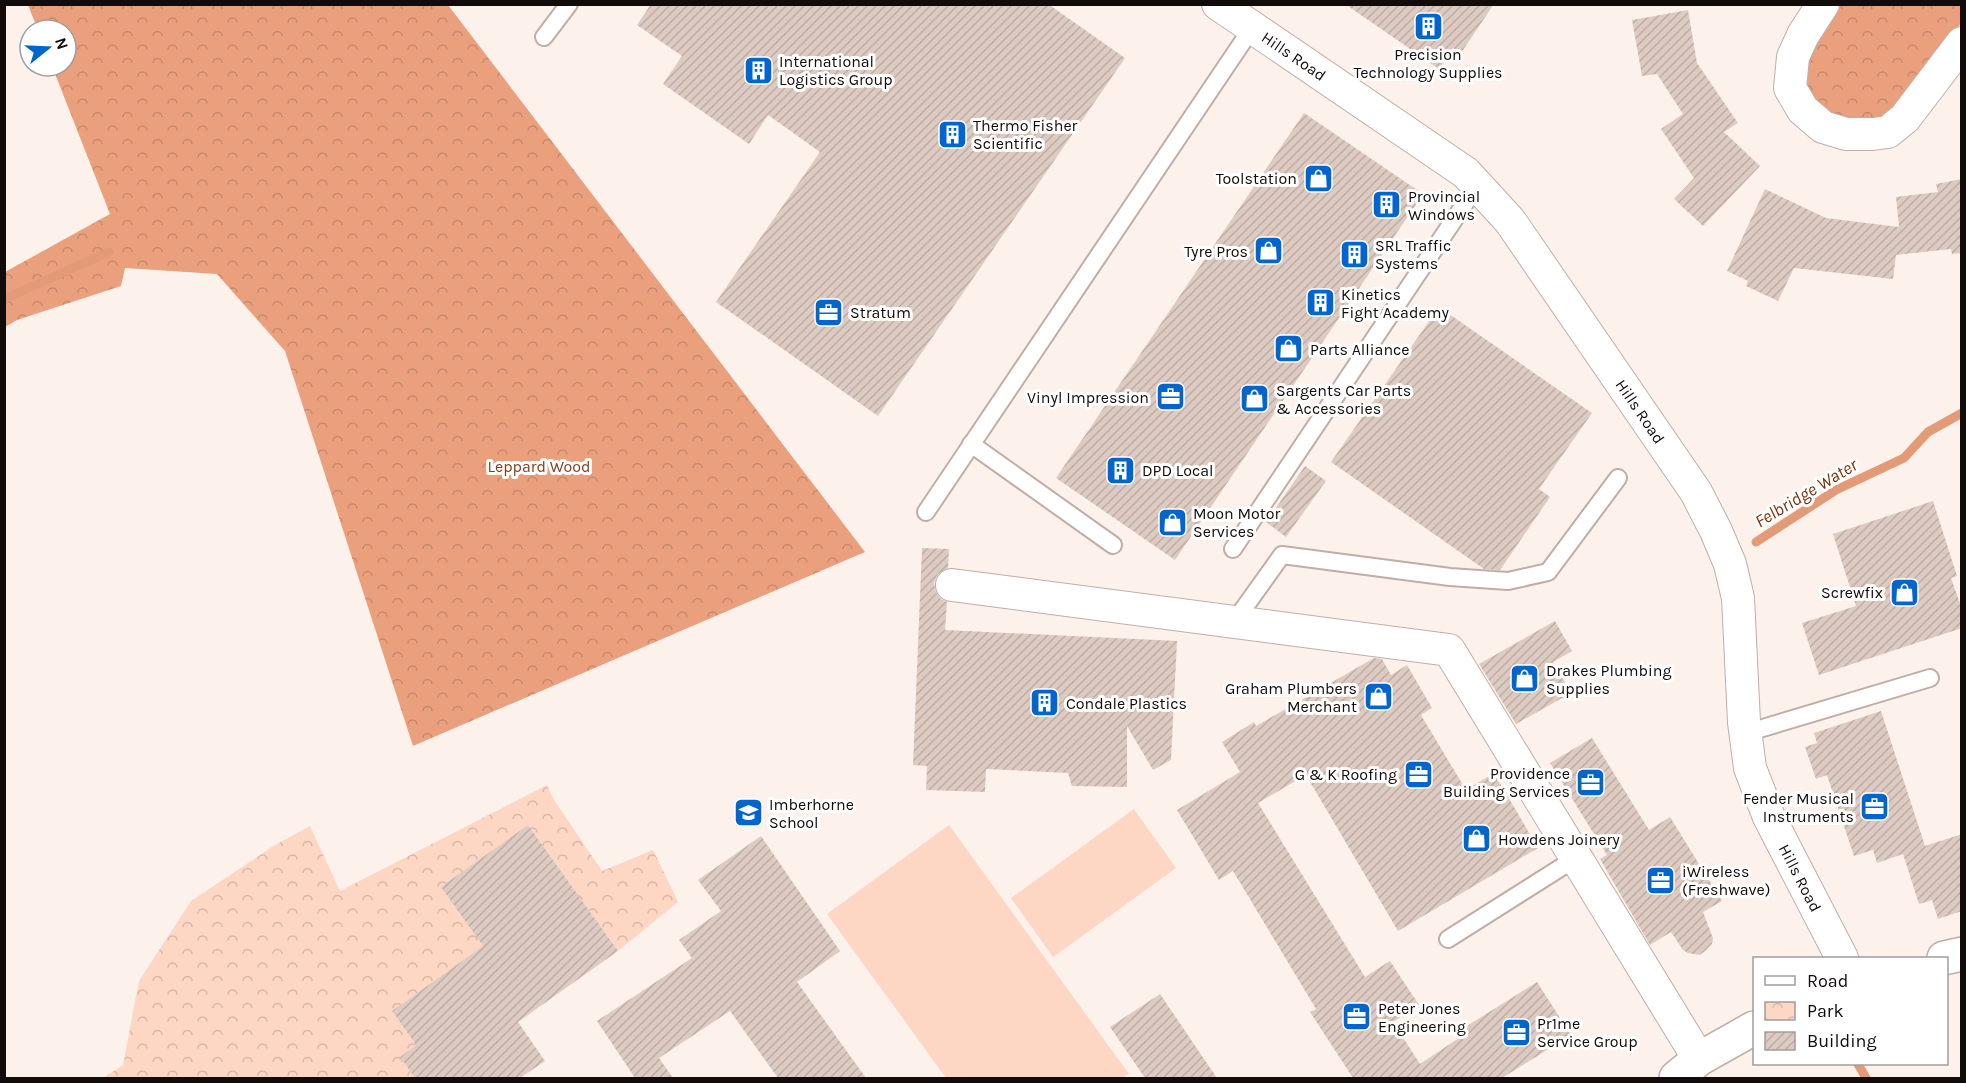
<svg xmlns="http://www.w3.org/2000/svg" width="1966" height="1083" viewBox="0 0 1966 1083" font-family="Karla,sans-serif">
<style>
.forest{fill:url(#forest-crowns)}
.park{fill:url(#park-crowns)}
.garden{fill:#fdd6c4}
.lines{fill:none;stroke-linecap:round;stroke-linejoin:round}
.stream{stroke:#e39a76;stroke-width:9}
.building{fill:url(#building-hatch)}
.lane-casing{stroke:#c0aea6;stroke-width:20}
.street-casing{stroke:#c0aea6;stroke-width:34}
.secondary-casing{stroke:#c0aea6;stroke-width:36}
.lane{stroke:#fff;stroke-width:16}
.street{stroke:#fff;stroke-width:32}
.secondary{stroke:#fff;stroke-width:33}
.labels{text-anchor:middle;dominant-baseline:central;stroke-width:6;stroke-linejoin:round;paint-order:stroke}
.poi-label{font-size:16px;fill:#110b09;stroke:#fff;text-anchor:start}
.street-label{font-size:16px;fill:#110b09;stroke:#fff}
.park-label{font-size:16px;fill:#833f1b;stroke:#fff}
.water-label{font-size:18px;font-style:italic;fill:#74320a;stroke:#fff}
</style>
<defs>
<pattern id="forest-crowns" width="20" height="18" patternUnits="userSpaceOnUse" patternTransform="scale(1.5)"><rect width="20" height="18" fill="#eba07d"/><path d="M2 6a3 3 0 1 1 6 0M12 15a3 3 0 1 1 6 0" fill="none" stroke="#c8886b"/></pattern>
<pattern id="park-crowns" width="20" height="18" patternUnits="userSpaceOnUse" patternTransform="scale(1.5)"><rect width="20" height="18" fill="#fdd6c4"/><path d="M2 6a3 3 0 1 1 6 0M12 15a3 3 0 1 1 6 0" fill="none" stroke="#d8b6a7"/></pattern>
<pattern id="building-hatch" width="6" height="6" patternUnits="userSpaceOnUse" patternTransform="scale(1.5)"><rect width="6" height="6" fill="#ddcbc2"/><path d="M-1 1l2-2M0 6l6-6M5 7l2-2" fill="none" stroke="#bdada5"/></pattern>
</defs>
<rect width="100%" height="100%" fill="#fdf1ec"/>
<g class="forest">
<path d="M28 5H448L865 552 413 746 285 351 217 274 125 268 121 286 17 320 5 327V272L110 214 52 66H66V30H38Z"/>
<path d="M1832 5H1961V23L1898 113 1872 125 1830 117 1811 101 1801 75Z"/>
</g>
<path class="park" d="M547 785 554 800 602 871 653 850 678 902 618 951 528 825 442 887 483 946 392 1011 416 1045 400 1057 415 1078H103L123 1065 139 981 191 901 275 845 310 826 340 891Z"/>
<g class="garden">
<path d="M1134 809 1176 868 1053 957 1011 898Z"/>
<path d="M949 825 1129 1074 1122 1078H946L827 914Z"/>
</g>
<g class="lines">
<g class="stream">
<path d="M4 299 109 252"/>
<path d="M1756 542 1836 490 1904 458 1928 432 1962 413"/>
<path d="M1858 1064 1866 1078"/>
</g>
</g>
<g class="building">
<path d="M651 4H1048L1125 58 878 416 716 302 820 152 768 115 749 144 663 84 682 56 637 25Z"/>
<path d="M1345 4H1494L1461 53 1453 48 1439 69Z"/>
<path d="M1688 10 1697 63 1738 123 1724 132 1760 166 1703 226 1674 199 1694 178 1661 129 1683 114 1657 74 1642 76 1632 20Z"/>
<path d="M1304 113 1423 194 1175 560 1056 478Z"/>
<path d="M1962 179V253L1952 254 1951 249 1896 255 1893 279 1794 268 1778 301 1746 286 1748 281 1727 271 1765 189 1826 218 1899 227 1896 197 1938 192 1936 184Z"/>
<path d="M1439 307 1592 413 1539 489 1550 497 1500 570 1484 569 1331 462Z"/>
<path d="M1305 466 1326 481 1286 537 1266 522Z"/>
<path d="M1933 501 1957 576 1951 578 1962 609V628L1819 675 1802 623 1856 606 1833 534Z"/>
<path d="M922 548 949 549 948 568 938 574 934 583 936 592 941 599 947 602 945 630 1177 641 1171 760 1153 770 1127 726V787L1072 786 1068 773 986 769 985 792 926 790 927 766 913 765Z"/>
<path d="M1555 621 1572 651 1553 662 1571 693 1516 724 1479 664Z"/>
<path d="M1374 658 1382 659 1391 675 1407 665 1432 708 1421 715 1466 790 1494 773 1538 848 1398 931 1306 775 1258 803 1365 977 1390 961 1419 1005 1393 1022 1420 1064 1465 1034 1462 1029 1537 982 1571 1035 1502 1078H1353L1310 1012 1316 1009 1233 871 1219 880 1177 810 1240 772 1222 742 1254 722 1256 726Z"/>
<path d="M1881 711 1925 846 1962 834V911L1938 919 1932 900 1919 904 1903 854 1877 863 1873 850 1854 856 1827 775 1816 779 1805 747 1817 743 1814 733Z"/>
<path d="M1592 738 1649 830 1670 817 1722 901 1703 912 1713 938 1712 944 1704 952 1699 955 1688 953 1683 950 1671 932 1650 945 1600 859 1607 855 1550 763Z"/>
<path d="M528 825 618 951 518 1022 545 1061 520 1078H415L400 1057 416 1045 392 1011 483 946 441 887Z"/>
<path d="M761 836 840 951 797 982 866 1078H778L730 1011 659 1058 673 1078H635L597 1021 692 958 679 940 721 911 698 880Z"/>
<path d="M1160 994 1217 1078H1145L1110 1027Z"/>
</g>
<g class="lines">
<defs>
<g id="lane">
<path d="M544 37 569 4"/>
<path d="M971 444 1113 545"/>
<path d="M926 512 1252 28"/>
<path d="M1233 549 1478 184"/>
<path d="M1234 622 1282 555 1450 577 1508 581 1548 572 1618 478"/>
<path d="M1746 733 1930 678"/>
<path d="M1448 939 1576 858"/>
</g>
<g id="street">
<path id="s1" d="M1218 4 1466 173 1510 221 1696 492 1716 531 1730 564 1738 598 1744 722 1750 768 1769 817 1842 958"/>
<path d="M1823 4 1803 35 1793 57 1790 88 1803 110 1823 127 1846 134H1873L1888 132 1905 118 1962 43"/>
<path d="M952 585 1449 650 1699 1059"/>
</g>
<g id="secondary">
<path d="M1944 958 1962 954"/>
<path d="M1676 1078 1699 1059 1754 1028"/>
</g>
</defs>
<use href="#lane" class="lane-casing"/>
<use href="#street" class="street-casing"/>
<use href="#secondary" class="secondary-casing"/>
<use href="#lane" class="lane"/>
<use href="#street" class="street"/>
<use href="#secondary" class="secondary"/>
</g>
<defs>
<symbol id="building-square" viewBox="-11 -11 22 22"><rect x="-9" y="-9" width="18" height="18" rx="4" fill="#0065cd" stroke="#fff"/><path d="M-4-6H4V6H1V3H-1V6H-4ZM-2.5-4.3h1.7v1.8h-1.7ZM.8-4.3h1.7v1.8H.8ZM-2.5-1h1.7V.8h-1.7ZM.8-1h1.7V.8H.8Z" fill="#fff"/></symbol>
<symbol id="shop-square" viewBox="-11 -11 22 22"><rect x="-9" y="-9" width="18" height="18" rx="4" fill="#0065cd" stroke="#fff"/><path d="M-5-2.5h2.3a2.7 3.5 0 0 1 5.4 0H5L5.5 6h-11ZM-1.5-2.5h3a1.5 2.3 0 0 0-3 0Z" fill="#fff"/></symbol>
<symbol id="office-square" viewBox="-11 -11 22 22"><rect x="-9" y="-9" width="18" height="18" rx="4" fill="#0065cd" stroke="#fff"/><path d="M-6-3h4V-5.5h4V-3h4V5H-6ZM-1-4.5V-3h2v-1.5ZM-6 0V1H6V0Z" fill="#fff"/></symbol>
<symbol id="school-square" viewBox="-11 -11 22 22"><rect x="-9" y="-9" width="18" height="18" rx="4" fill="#0065cd" stroke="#fff"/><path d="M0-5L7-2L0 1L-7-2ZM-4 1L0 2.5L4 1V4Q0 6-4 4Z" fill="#fff"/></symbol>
</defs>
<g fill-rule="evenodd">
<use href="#building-square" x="1412" y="10" width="33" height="33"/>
<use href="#building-square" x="742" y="54" width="33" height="33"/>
<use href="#building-square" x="936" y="118" width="33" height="33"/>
<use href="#shop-square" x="1302" y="162" width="33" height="33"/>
<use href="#building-square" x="1370" y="188" width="33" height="33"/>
<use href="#shop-square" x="1252" y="234" width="33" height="33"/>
<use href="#building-square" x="1338" y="238" width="33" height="33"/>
<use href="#building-square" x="1304" y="286" width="33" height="33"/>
<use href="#office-square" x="812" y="296" width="33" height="33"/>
<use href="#shop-square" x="1272" y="332" width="33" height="33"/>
<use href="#office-square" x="1154" y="380" width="33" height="33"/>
<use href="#shop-square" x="1238" y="382" width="33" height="33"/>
<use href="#building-square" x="1104" y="454" width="33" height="33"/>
<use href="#shop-square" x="1156" y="506" width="33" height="33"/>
<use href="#shop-square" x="1888" y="576" width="33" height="33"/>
<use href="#shop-square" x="1508" y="662" width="33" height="33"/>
<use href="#shop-square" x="1362" y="680" width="33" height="33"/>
<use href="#building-square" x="1028" y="686" width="33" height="33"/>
<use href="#office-square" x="1402" y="758" width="33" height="33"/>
<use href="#office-square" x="1574" y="766" width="33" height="33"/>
<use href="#office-square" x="1858" y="790" width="33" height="33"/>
<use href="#school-square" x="732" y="796" width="33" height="33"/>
<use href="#shop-square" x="1460" y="822" width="33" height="33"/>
<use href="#office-square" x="1644" y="864" width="33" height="33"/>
<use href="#office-square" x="1340" y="1000" width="33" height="33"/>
<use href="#office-square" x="1500" y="1016" width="33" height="33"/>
</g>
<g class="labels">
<g class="poi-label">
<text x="1428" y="54" text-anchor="middle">Precision<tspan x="1428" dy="18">Technology Supplies</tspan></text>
<text x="779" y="61">International<tspan x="779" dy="18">Logistics Group</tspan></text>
<text x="973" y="125">Thermo Fisher<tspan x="973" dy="18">Scientific</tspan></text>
<text x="1297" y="178" text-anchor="end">Toolstation</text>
<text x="1408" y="196">Provincial<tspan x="1408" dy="18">Windows</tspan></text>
<text x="1375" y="245">SRL Traffic<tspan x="1375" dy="18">Systems</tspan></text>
<text x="1248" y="251" text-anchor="end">Tyre Pros</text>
<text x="1341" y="294">Kinetics<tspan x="1341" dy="18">Fight Academy</tspan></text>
<text x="850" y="312">Stratum</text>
<text x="1310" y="349">Parts Alliance</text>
<text x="1276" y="390">Sargents Car Parts<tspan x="1276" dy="18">&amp; Accessories</tspan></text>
<text x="1149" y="397" text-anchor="end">Vinyl Impression</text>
<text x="1142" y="470">DPD Local</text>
<text x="1193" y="513">Moon Motor<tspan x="1193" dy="18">Services</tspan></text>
<text x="1883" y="592" text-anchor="end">Screwfix</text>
<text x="1546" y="670">Drakes Plumbing<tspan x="1546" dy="18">Supplies</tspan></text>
<text x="1357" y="688" text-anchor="end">Graham Plumbers<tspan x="1357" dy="18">Merchant</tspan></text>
<text x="1066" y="703">Condale Plastics</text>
<text x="1570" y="773" text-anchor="end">Providence<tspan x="1570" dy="18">Building Services</tspan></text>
<text x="1397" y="774" text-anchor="end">G &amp; K Roofing</text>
<text x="1854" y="798" text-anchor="end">Fender Musical<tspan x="1854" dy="18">Instruments</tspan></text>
<text x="769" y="804">Imberhorne<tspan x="769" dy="18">School</tspan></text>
<text x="1498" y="839">Howdens Joinery</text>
<text x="1682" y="871">iWireless<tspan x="1682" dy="18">(Freshwave)</tspan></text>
<text x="1378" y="1008">Peter Jones<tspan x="1378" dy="18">Engineering</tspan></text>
<text x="1537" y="1023">Pr1me<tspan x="1537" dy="18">Service Group</tspan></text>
</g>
<g class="street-label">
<text stroke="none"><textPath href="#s1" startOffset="92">Hills Road</textPath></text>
<text stroke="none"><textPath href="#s1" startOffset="596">Hills Road</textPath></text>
<text stroke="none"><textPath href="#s1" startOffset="1100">Hills Road</textPath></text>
</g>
<g class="park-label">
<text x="539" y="466">Leppard Wood</text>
</g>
<g class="water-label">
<text transform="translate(1806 493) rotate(-31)">Felbridge Water</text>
</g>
</g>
<rect width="1966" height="1083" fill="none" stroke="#110b09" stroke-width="12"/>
<rect x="1753" y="957" width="195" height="108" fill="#ffffff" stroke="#a09d9d" stroke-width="1.5"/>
<rect x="1765" y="976" width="30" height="9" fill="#ffffff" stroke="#a09d9d" stroke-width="1.5"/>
<text x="1807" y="987" font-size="18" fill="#110b09">Road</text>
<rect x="1765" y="1002" width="30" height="18" fill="url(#park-crowns)" stroke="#a09d9d" stroke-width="1.5"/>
<text x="1807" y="1017" font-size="18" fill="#110b09">Park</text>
<rect x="1765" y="1032" width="30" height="18" fill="url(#building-hatch)" stroke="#a09d9d" stroke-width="1.5"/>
<text x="1807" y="1047" font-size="18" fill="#110b09">Building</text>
<g transform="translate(48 48) rotate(72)"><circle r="28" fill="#ffffff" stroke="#a09d9d" stroke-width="1.5"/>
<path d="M0-4.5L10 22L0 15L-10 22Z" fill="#0065cd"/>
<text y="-9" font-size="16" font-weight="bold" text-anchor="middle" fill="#110b09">N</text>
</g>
</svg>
